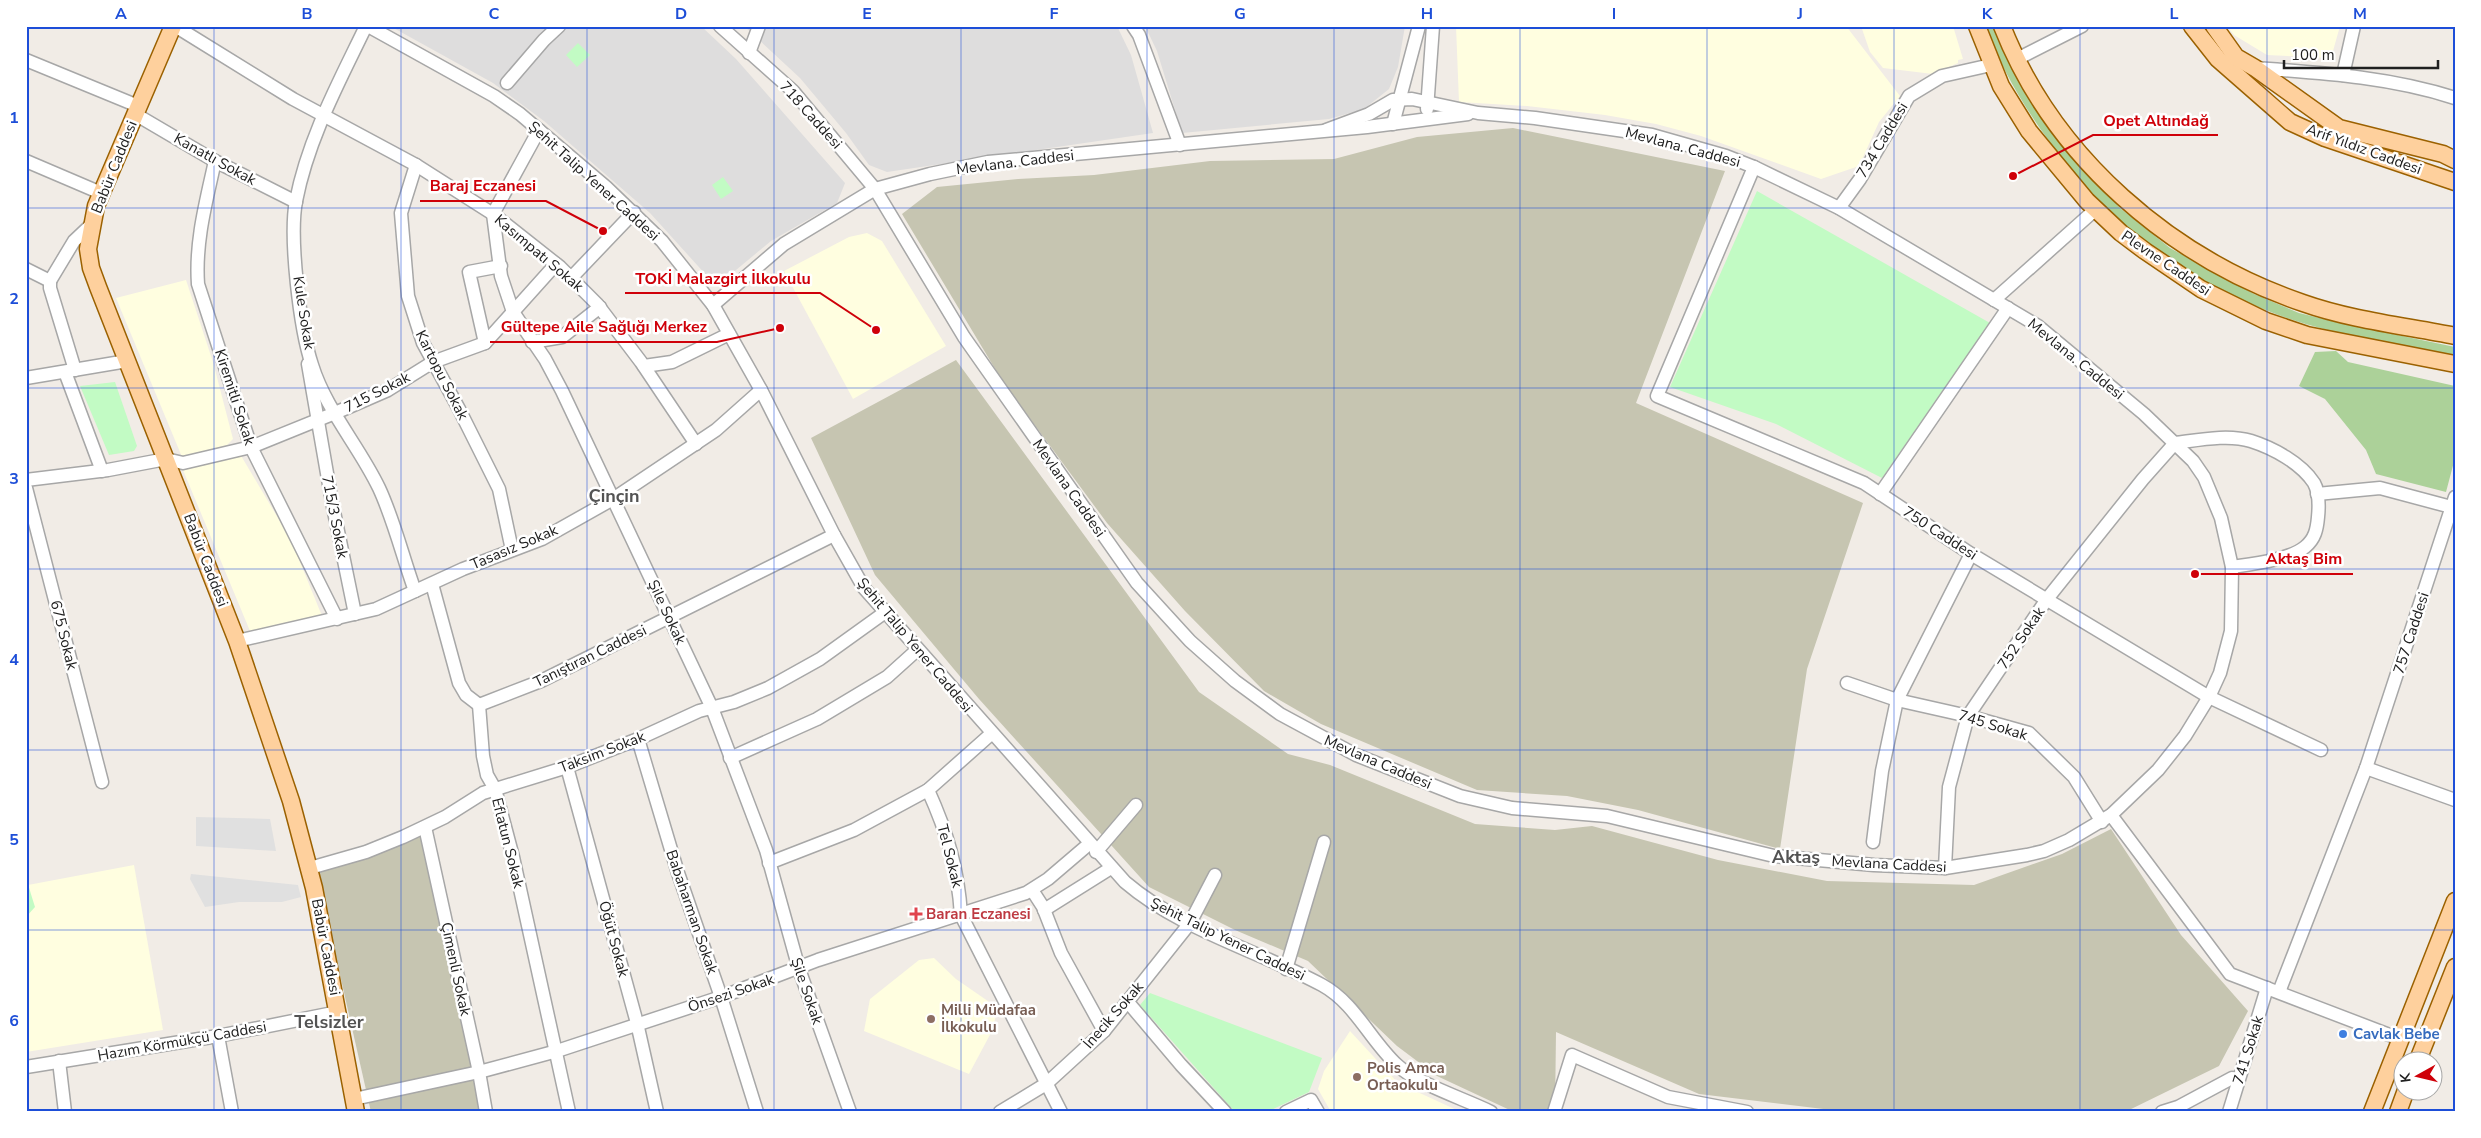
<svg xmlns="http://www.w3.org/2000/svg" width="2481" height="1138" viewBox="0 0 2481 1138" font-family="'Nunito Sans',sans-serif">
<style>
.residential{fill:#dedddd}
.education{fill:#fffee0}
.construction{fill:#c6c5b1}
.forest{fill:#acd199}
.park{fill:#c2fbc4}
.parking{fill:#e0e0e0}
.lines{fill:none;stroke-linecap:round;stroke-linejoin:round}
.minor-casing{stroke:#a7a7a7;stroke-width:15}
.major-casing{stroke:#9b6100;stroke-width:19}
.minor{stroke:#fff;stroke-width:12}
.major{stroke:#fed09d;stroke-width:16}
.grid{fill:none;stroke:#1d4ed8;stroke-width:1;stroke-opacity:0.55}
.health-dot{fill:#e0444e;stroke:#fff;stroke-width:2}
.education-dot{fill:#8d6e63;stroke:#fff;stroke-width:2}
.shop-dot{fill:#3f7fe0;stroke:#fff;stroke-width:2}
.labels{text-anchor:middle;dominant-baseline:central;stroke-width:5;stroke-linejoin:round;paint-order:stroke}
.street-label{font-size:15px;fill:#202020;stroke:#fff}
.health-label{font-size:15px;font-weight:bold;fill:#be3a42;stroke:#fff;text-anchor:start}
.education-label{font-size:15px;font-weight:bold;fill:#785e54;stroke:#fff;text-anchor:start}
.shop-label{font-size:15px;font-weight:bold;fill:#366cbe;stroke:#fff;text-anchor:start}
.quarter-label{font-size:18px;font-weight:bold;fill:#535353;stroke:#fff}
.leader{fill:none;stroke:#cf0009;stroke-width:2}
.callout-dot{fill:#cf0009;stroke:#fff;stroke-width:2}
.callout-label{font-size:16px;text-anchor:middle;font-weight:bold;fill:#cf0009;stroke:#fff;stroke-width:5;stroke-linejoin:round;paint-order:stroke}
.neatline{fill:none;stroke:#1d4ed8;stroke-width:2}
.grid-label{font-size:16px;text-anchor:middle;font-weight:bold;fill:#1d4ed8}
</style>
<rect width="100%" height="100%" fill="#f1ece6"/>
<g class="residential">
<path d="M390 26H701L736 59 845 183 837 203 771 241 730 275 719 278 707 276 650 213 544 121 493 83Z"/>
<path d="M744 26H1117L1131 55 1153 133 887 172 869 165 846 133 800 78Z"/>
<path d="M1145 26H1405L1398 67 1389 89 1364 109 1329 119 1182 133 1157 51Z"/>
</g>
<g class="education">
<path d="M1456 26H1846L1900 96 1879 122 1859 166 1821 179 1701 136 1656 124 1605 115 1527 106 1459 102Z"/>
<path d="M1861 26H1953L1963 59 1958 60V63L1933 74 1883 68 1870 52Z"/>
<path d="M2227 26H2340L2331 58 2267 55 2234 35Z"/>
<path d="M867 233 882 241 946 346 853 399 784 271 849 237Z"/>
<path d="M186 280 213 362 233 439 227 445 182 457 116 298Z"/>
<path d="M240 454 291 540 322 616 250 631 183 470Z"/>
<path d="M134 865 163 1030 26 1052 28 885Z"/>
<path d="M934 958 956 979 998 1008 992 1031 969 1074 864 1031 870 999 919 960Z"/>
<path d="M1350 1031 1398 1083 1461 1112H1331L1318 1089 1324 1071Z"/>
</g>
<g class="construction">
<path d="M1513 128 1725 171 1636 403 1863 503 1807 669 1780 849 1638 810 1567 796 1477 790 1321 724 1264 691 1185 611 1107 523 1003 382 902 214 937 187 1018 179 1094 175 1210 161 1334 159 1417 137Z"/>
<path d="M956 360 1199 692 1288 754 1330 765 1475 824 1555 830 1592 826 1718 860 1827 881 1974 885 2062 854 2111 829 2181 935 2248 1011 2219 1066 2125 1112H1848L1699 1094 1556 1032 1555 1112H1514L1437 1076 1397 1046 1308 961 1235 930 1149 887 979 699 875 575 811 438Z"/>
<path d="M421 835 472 1070 479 1112H371L317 873Z"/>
</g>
<g class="forest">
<path d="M1986 26H1995L2073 157 2120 208 2170 248 2254 294 2299 313 2340 323 2455 347V356C2393 343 2327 335 2268 311 2231 296 2193 276 2161 254 2091 206 2013 106 1986 26Z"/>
<path d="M2336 351 2348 362 2455 386V458L2446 492 2376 474 2366 450 2325 399 2299 386 2315 352Z"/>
</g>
<g class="park">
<path d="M578 43 590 55 577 67 566 55Z"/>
<path d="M723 177 733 191 721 199 712 185Z"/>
<path d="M1757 191 1990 323 1882 478 1776 424 1670 387Z"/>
<path d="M115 382 137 446 134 451 109 455 80 386Z"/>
<path d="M26 878 35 907 26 917Z"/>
<path d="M1150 993 1322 1058 1309 1092 1267 1112H1235L1140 1005Z"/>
</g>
<g class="parking">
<path d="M196 817 270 819 276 851 196 846Z"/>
<path d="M191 874 298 885 301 897 282 902H239L205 907 190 879Z"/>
</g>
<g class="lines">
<defs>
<g id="minor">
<path d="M175 26 293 99 416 165 493 214 560 267 597 304 641 362 696 444"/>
<path d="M366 26C339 82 308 139 296 201 289 238 300 329 312 365 326 410 359 446 379 488 394 520 403 558 415 591"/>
<path d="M368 26 494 96 520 114 606 187 662 241 713 305 761 390 834 535 864 588 1125 882C1181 930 1257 950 1322 985 1355 1003 1370 1040 1397 1065 1417 1084 1465 1099 1491 1112"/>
<path d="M720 26 793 91 875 189 964 337 1137 583 1190 641 1235 681 1280 714 1356 755 1460 796 1512 808 1607 816 1774 856 1874 865 1945 868 2027 855 2044 851 2069 840 2111 815 2158 770 2185 736 2209 697 2220 673 2231 631 2232 567 2221 518 2204 477 2193 461 2144 414 2038 326 1839 208 1754 167 1726 156 1652 135 1535 118 1478 113 1412 99 1393 100 1369 114 1326 130"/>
<path d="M1133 26 1139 35 1180 145"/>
<path d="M749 53 759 26"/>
<path d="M2017 59 2082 26"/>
<path d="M26 60 138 106"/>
<path d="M2255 68C2323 73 2390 77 2455 98"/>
<path d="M2343 75 2354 26"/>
<path d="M507 83 544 40 559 26"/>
<path d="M1427 109 1433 26"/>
<path d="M135 114 215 161 296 202"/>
<path d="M1393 124 1419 26"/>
<path d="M539 130 493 214 501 276 513 312 545 359 562 391 712 708 766 850 799 969 850 1112"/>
<path d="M26 161 101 193"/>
<path d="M215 161C206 202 195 242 198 284L251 447 337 619"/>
<path d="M416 165 401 213 408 296 423 343 459 409 499 489 512 550"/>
<path d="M1754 167 1657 396 1864 483 1971 554 2209 697 2321 750"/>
<path d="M1839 208 1860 179 1909 96 1942 76 1991 65"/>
<path d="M26 269 50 281"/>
<path d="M571 278 634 212"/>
<path d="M50 281V288L75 370"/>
<path d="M50 281 74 241 92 224"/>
<path d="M1994 300 2096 209"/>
<path d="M713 305 784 244 875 189 930 174 988 162 1367 127 1468 114"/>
<path d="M532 342 562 337 600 307"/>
<path d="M485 343 469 272 501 266"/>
<path d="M308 364 332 502 355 614"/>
<path d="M644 366 672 362 729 334"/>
<path d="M65 372 102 471"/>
<path d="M26 378 127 361"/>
<path d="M26 480 108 470 166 459 183 463 251 447 335 413 388 390 433 362 485 343 556 264"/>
<path d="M26 488 102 782"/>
<path d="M1880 494 2008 308"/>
<path d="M2317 494 2380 488 2455 508"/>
<path d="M432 584 459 683 466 695 479 705"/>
<path d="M237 641 376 609 463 569 542 539 613 499 716 430 761 390"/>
<path d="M1847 683 1897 700 1968 716 2029 733 2074 777 2102 822"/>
<path d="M479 705 483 756 487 775 495 789 513 857 569 1112"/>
<path d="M479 705 541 681 834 535"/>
<path d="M638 739 678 873 721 997 757 1112"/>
<path d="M730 758 817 719 887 677 917 650"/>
<path d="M567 767 637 1023 657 1112"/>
<path d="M2366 768 2455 800"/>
<path d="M928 790C947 832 958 868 961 915L1061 1112"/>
<path d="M2111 815 2230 974 2400 1039"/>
<path d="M425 827 479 1072 486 1112"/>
<path d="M1873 842 1882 771 1897 700 1971 554"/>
<path d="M1096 852 1136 805"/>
<path d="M769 863 854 830 928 790 991 734"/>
<path d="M310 868 366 852 403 837 445 817 483 793 567 767 638 739 699 711 734 702 768 688 820 659 884 613"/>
<path d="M1945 868 1949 787 1968 716 2047 599 2143 479 2175 443C2199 440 2228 434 2251 441 2273 448 2301 463 2314 483 2319 492 2319 507 2318 517 2317 529 2315 539 2305 547 2289 560 2252 564 2232 567"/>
<path d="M1032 890 1043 907 1061 953 1104 1031"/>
<path d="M1044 910 1111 868"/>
<path d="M1286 969 1324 842"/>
<path d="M2279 992 2366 768 2455 497"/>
<path d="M1127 1001 1181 1065 1225 1112"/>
<path d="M218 1036 232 1112"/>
<path d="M59 1061 65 1112"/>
<path d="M26 1067 218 1036 338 1012"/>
<path d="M354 1099 479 1072 557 1051 721 997 818 960 1026 893 1048 879 1089 844"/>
<path d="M1000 1112 1046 1084 1104 1031 1190 923 1215 875"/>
<path d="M1286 1112 1311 1100 1318 1112"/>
<path d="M1554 1112 1572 1055 1668 1097 1747 1112"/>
<path d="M2162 1112 2178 1107 2232 1078"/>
<path d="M2229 1112 2267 988"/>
</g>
<g id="major">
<path d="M173 26 96 206 88 249 91 268 98 287 237 641 291 801 314 888 356 1112"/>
<path d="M1977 26 2001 86 2029 131 2087 201 2121 233 2145 251 2201 289 2266 321 2307 335 2455 364"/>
<path d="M2002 26C2054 158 2171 258 2303 303 2351 320 2405 326 2455 336"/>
<path d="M2192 26 2218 59 2290 122 2325 138 2455 182"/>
<path d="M2214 26 2236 57 2255 68 2339 128 2443 154 2455 160"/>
<path d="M2418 1060 2455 967"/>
<path d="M2372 1112 2455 901"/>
<path d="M2398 1112 2406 1090"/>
</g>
</defs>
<use href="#minor" class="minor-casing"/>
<use href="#major" class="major-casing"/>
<use href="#minor" class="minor"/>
<use href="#major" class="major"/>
</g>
<path class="grid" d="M214 26V1112M401 26V1112M587 26V1112M774 26V1112M961 26V1112M1147 26V1112M1334 26V1112M1520 26V1112M1707 26V1112M1894 26V1112M2080 26V1112M2267 26V1112M26 208H2455M26 388H2455M26 569H2455M26 750H2455M26 930H2455"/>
<path class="health-dot" d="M913.5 906.5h5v5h5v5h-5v5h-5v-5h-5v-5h5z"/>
<g class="education-dot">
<circle cx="931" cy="1019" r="5"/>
<circle cx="1357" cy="1077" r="5"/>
</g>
<circle class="shop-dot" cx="2343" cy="1034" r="5"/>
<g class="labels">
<g class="street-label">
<text transform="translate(811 115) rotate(48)">718 Caddesi</text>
<text transform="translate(1882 140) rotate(-59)">734 Caddesi</text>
<text transform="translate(1683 147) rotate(15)">Mevlana. Caddesi</text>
<text transform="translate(2364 149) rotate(20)">Arif Yıldız Caddesi</text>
<text transform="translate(215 159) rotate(29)">Kanatlı Sokak</text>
<text transform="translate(1015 162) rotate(-7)">Mevlana. Caddesi</text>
<text transform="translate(114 167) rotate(-68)">Babür Caddesi</text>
<text transform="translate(594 181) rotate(42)">Şehit Talip Yener Caddesi</text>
<text transform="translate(539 253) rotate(40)">Kasımpatı Sokak</text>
<text transform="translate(2166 263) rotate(34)">Plevne Caddesi</text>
<text transform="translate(304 313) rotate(81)">Kule Sokak</text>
<text transform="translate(2076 359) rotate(39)">Mevlana. Caddesi</text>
<text transform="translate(442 375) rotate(63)">Kartopu Sokak</text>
<text transform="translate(377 392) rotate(-27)">715 Sokak</text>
<text transform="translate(235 397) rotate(72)">Kiremitli Sokak</text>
<text transform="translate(1069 488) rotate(55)">Mevlana Caddesi</text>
<text transform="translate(335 517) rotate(79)">715/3 Sokak</text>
<text transform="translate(1940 533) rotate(33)">750 Caddesi</text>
<text transform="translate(514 547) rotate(-23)">Tasasız Sokak</text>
<text transform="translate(206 560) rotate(69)">Babür Caddesi</text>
<text transform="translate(667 612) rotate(65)">Şile Sokak</text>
<text transform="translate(2411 633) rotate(-72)">757 Caddesi</text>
<text transform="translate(64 635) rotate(76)">675 Sokak</text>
<text transform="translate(2021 638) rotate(-56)">752 Sokak</text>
<text transform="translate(915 645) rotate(50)">Şehit Talip Yener Caddesi</text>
<text transform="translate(590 656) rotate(-26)">Tanıştıran Caddesi</text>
<text transform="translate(1993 725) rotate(17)">745 Sokak</text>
<text transform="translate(602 752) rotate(-21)">Taksim Sokak</text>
<text transform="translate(1378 762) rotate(23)">Mevlana Caddesi</text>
<text transform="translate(508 843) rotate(76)">Eflatun Sokak</text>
<text transform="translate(950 856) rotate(76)">Tel Sokak</text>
<text transform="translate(1889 864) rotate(3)">Mevlana Caddesi</text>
<text transform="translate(692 912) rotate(71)">Babaharman Sokak</text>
<text transform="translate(614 939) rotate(75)">Öğüt Sokak</text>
<text transform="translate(1228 939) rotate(26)">Şehit Talip Yener Caddesi</text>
<text transform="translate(326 947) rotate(79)">Babür Caddesi</text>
<text transform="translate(456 969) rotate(78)">Çimenli Sokak</text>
<text transform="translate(807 991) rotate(71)">Şile Sokak</text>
<text transform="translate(731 993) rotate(-19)">Önsezi Sokak</text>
<text transform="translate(1113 1015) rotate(-49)">İnecik Sokak</text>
<text transform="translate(182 1041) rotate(-10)">Hazım Körmükçü Caddesi</text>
<text transform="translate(2248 1050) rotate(-73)">741 Sokak</text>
</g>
<g class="health-label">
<text x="926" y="914">Baran Eczanesi</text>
</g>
<g class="education-label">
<text x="941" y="1010">Milli Müdafaa<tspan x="941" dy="17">İlkokulu</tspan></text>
<text x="1367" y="1068">Polis Amca<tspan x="1367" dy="17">Ortaokulu</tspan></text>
</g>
<g class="shop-label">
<text x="2353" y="1034">Cavlak Bebe</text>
</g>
<g class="quarter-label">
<text x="614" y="496">Çinçin</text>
<text x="1796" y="857">Aktaş</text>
<text x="329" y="1022">Telsizler</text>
</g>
</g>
<path class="leader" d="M2013 176L2093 135H2218M603 231L546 201H420M876 330L820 293H625M780 328L717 342H490M2195 574L2256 574H2353"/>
<g class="callout-dot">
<circle cx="2013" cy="176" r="5"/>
<circle cx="603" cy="231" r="5"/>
<circle cx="876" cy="330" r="5"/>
<circle cx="780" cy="328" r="5"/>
<circle cx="2195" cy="574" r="5"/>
</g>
<g class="callout-label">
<text x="2156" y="126">Opet Altındağ</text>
<text x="483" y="191">Baraj Eczanesi</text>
<text x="723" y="284">TOKİ Malazgirt İlkokulu</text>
<text x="604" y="332">Gültepe Aile Sağlığı Merkez</text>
<text x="2304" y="564">Aktaş Bim</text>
</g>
<rect width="2481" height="1138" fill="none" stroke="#ffffff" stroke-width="55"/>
<g transform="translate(2418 1076) rotate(262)"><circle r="24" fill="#ffffff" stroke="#a6a6a6"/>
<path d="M0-4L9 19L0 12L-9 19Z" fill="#cf0009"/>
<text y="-8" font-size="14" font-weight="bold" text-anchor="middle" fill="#202020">K</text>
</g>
<path d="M2284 60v8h154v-8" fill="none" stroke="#202020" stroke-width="2.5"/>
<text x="2291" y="60" font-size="15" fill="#202020" stroke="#ffffff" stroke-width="4" paint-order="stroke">100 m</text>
<rect x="28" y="28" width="2426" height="1082" class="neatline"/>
<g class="grid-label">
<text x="121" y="19">A</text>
<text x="307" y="19">B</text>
<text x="494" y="19">C</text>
<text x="681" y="19">D</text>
<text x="867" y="19">E</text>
<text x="1054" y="19">F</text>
<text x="1240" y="19">G</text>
<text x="1427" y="19">H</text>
<text x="1614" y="19">I</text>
<text x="1800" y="19">J</text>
<text x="1987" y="19">K</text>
<text x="2174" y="19">L</text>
<text x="2360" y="19">M</text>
<text x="14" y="123">1</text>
<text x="14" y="304">2</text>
<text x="14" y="484">3</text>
<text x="14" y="665">4</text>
<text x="14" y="845">5</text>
<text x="14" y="1026">6</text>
</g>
</svg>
